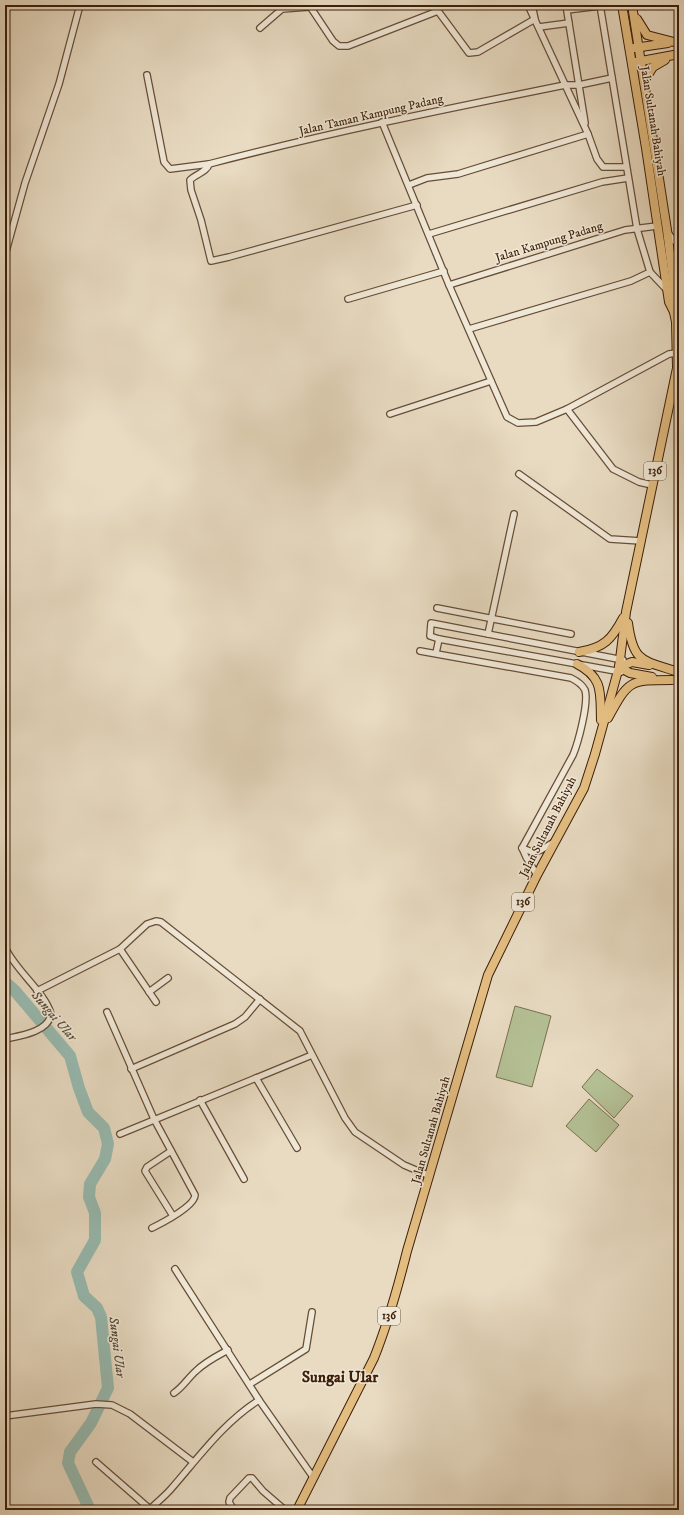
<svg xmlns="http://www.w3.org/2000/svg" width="684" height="1515" viewBox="0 0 684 1515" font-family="'IM FELL DW Pica',serif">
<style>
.green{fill:#b4c195;stroke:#78704f}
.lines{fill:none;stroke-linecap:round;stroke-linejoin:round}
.river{stroke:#97bbb1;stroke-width:12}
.street-casing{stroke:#674d37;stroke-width:8}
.primary-casing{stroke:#3c1e09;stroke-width:10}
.street{stroke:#f0e8d7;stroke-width:5.5}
.primary{stroke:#e4be81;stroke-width:8}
.labels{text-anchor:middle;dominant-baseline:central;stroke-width:3;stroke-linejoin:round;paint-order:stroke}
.shield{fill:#f0e8d7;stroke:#725b47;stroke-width:1}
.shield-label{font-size:11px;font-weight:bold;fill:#3c1e09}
.street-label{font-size:12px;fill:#3c1e09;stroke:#f0e8d7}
.water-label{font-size:13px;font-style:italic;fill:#574d3b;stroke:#f0e8d7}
.district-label{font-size:16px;font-weight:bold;fill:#3c1e09;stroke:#f0e8d7}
</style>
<rect width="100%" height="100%" fill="#e8dbc2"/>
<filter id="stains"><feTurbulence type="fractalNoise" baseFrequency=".005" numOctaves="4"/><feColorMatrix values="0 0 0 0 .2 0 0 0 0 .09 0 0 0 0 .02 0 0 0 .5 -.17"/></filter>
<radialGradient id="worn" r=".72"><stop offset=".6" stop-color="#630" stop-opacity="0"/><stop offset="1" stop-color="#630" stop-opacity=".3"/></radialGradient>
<g class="green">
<path d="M515 1006 551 1016 532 1087 496 1077Z"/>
<path d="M597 1069 633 1096 614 1118 582 1087Z"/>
<path d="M589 1099 619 1125 596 1152 566 1126Z"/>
</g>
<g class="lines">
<path class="river" d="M5 982 15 991 70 1056 79 1088 88 1112 104 1128 108 1144 105 1159 90 1184 89 1197 95 1213V1240L77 1272 84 1296 97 1308 101 1317 108 1388 91 1423 70 1452 68 1463 90 1510"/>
<defs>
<g id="street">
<path d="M309 5 333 41 339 46H348L438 11 469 53 478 52 535 19 532 5"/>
<path d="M528 5 588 134 597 159 603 167H626"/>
<path d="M566 5 585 123"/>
<path d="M567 10 600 6"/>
<path d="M539 27 569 23"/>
<path d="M260 28 282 9 309 7"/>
<path d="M147 75 164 162 170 169 209 164"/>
<path d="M382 122 449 285 507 417 518 423 536 422 567 409 669 354 677 353"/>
<path d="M679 144V161"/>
<path d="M409 185 427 178 458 174 588 134"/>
<path d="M417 205 229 257 211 261 201 220 191 190 190 180C196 174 207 172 209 164 327 133 446 109 565 85H579L612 78"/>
<path d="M429 234 602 182 628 178"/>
<path d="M669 234 674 241 679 244"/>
<path d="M5 255 25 183 59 84 80 5"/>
<path d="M673 267 679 255"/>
<path d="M650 272 667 290"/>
<path d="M449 285 625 230 657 226"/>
<path d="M348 299 444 271"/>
<path d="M469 329 631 281 650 272 637 229 600 5"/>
<path d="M567 409 613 469 639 482 652 485"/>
<path d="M390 414 491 381"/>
<path d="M519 474 610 539 641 541"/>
<path d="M437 608 571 634"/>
<path d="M488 634 514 514"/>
<path d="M420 651 571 678C577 681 582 684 585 690 589 703 578 743 573 755L522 848"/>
<path d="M436 653 439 639"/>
<path d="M621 672 439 639 430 636 431 623 623 660"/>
<path d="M537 875 526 857 522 848 532 852 541 850 554 842"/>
<path d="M5 947C15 970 45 992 51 1014 49 1032 19 1036 5 1039"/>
<path d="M120 949 156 1002"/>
<path d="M37 991 120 949 147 924 156 921 161 922 300 1031 345 1118 355 1132 404 1165 430 1176"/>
<path d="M149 992 168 978"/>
<path d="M107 1012 154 1119 195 1195C195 1206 162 1223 152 1228"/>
<path d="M131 1069 235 1024 245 1017 260 999"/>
<path d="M256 1078 297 1148"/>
<path d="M200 1100 244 1179"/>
<path d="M120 1134 312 1055"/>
<path d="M171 1151 147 1167 145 1171 173 1216"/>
<path d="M175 1269 259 1400 313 1477"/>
<path d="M250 1384 306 1349 312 1312"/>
<path d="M174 1393C183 1387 188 1378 196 1371 205 1362 217 1356 228 1350"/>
<path d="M5 1416 96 1404 112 1405 130 1414 193 1462"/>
<path d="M96 1462 150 1509"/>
<path d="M149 1510C156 1503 164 1497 171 1489 199 1457 223 1423 259 1400"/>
<path d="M234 1510 229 1502 230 1498 249 1478H252L263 1491 285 1510"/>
</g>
<g id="primary">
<path d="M632 5 667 230 676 301 674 312"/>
<path d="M637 19 647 35 674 42"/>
<path d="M634 48 668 43"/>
<path d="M636 62 679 54"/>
<path d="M644 81 653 67 665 60"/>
<path d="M628 623C633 661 641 660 675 671"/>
<path d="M579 652C604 648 612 639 623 618"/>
<path d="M577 664C604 678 600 693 601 720"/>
<path d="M619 667 630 673 652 677"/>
<path d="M619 667 632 662 649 665"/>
<path d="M608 718C629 680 629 680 672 680"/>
<path d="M297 1510 374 1358C388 1323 398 1287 407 1251L488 975 537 875 584 788 595 754 619 667 626 612 677 368 676 322 674 312 669 302 646 148 622 5"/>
</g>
</defs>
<use href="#street" class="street-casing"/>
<use href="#primary" class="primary-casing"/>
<use href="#street" class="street"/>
<use href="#primary" class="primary"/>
</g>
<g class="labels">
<g class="shield">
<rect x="644" y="462" width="22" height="18" rx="3"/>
<rect x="512" y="893" width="22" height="18" rx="3"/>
<rect x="378" y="1307" width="22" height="18" rx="3"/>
</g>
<g class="shield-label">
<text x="655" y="471">136</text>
<text x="523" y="902">136</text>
<text x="389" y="1316">136</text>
</g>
<g class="street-label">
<text transform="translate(371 115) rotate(-13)">Jalan Taman Kampung Padang</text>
<text transform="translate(653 121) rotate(81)">Jalan Sultanah Bahiyah</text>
<text transform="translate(549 242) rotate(-17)">Jalan Kampung Padang</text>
<text transform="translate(548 827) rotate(-63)">Jalan Sultanah Bahiyah</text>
<text transform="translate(431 1130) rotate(-74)">Jalan Sultanah Bahiyah</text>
</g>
<g class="water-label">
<text transform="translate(54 1016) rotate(49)">Sungai Ular</text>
<text transform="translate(117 1347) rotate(83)">Sungai Ular</text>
</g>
<g class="district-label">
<text x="340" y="1377">Sungai Ular</text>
</g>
</g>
<rect width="684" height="1515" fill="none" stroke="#e8dbc2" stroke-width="20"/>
<rect x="6" y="6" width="672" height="1503" fill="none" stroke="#3c1e09" stroke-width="2"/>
<rect x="10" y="10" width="664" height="1495" fill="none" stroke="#3c1e09"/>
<rect width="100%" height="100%" filter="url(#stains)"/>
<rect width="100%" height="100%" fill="url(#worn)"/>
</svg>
